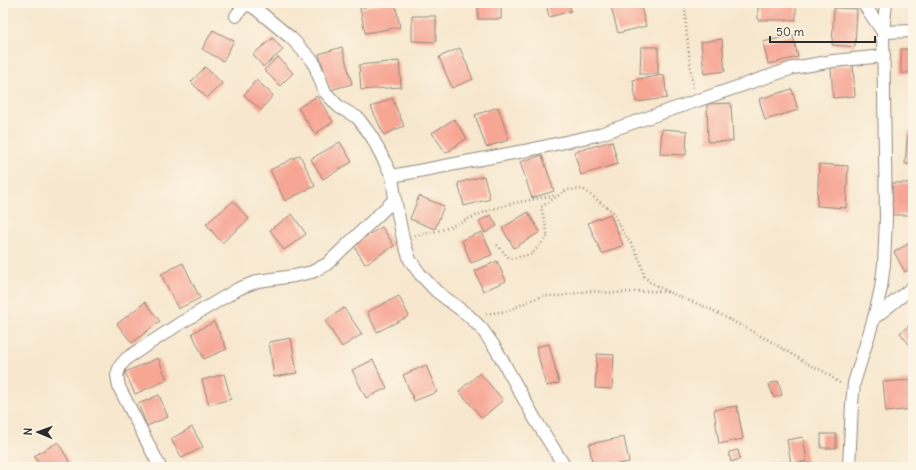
<svg xmlns="http://www.w3.org/2000/svg" width="916" height="470" viewBox="0 0 916 470" font-family="Delius,sans-serif">
<style>
.building{fill:#f7a694}
.lines{fill:none;stroke-linecap:round;stroke-linejoin:round}
.minor-casing{stroke:#91897c;stroke-width:14}
.path{stroke:#91897c;stroke-width:2.5;stroke-dasharray:1 3;stroke-linecap:butt}
.minor{stroke:#fff;stroke-width:12}
</style>
<rect width="100%" height="100%" fill="#fcf5e5"/>
<filter id="ink" filterUnits="userSpaceOnUse"><feTurbulence type="fractalNoise" baseFrequency=".025" numOctaves="2"/><feDisplacementMap in="SourceGraphic" scale="8" xChannelSelector="R" yChannelSelector="G"/><feConvolveMatrix kernelMatrix="1 2 1 2 8 2 1 2 1" color-interpolation-filters="sRGB"/></filter>
<filter id="wash" filterUnits="userSpaceOnUse"><feTurbulence type="fractalNoise" baseFrequency=".012" numOctaves="4" result="noise"/><feDisplacementMap in="SourceGraphic" scale="16" xChannelSelector="R" yChannelSelector="G"/><feGaussianBlur stdDeviation="0.9" result="paint"/><feColorMatrix in="noise" values="0 0 0 0 0 0 0 0 0 0 0 0 0 0 0 0 0 1.4 0 .05"/><feComposite in="paint" operator="in"/></filter>
<g filter="url(#wash)">
<rect width="100%" height="100%" fill="#f7e7ce"/>
<g id="blocks">
<g class="building">
<path d="M384 3H395L400 27 365 33 360 8Z"/>
<rect x="478" y="3" width="23" height="16"/>
<path d="M546 3H569L571 11 549 17Z"/>
<path d="M610 3H640L646 26 618 33Z"/>
<rect x="758" y="3" width="38" height="17"/>
<path d="M834 8 857 9 855 47 832 45Z"/>
<path d="M412 16H436V42L412 41Z"/>
<path d="M213 30 234 41 223 61 202 49Z"/>
<path d="M793 35 798 57 768 64 763 42Z"/>
<path d="M273 38 283 50 263 67 253 54Z"/>
<path d="M722 39 725 71 704 74 701 42Z"/>
<path d="M342 47 352 84 330 90 319 54Z"/>
<path d="M641 47H658V74H640Z"/>
<path d="M460 48 473 79 452 88 439 57Z"/>
<rect x="901" y="49" width="12" height="24"/>
<path d="M278 57 293 73 280 86 264 70Z"/>
<path d="M399 61 401 87 361 90 359 65Z"/>
<path d="M853 65 855 96 833 98 831 67Z"/>
<path d="M205 67 222 83 207 98 191 82Z"/>
<path d="M664 75 667 98 636 102 633 80Z"/>
<path d="M256 80 273 95 261 110 244 95Z"/>
<path d="M792 89 798 110 765 120 759 99Z"/>
<path d="M317 96 333 122 315 134 298 108Z"/>
<path d="M392 98 404 126 384 135 371 107Z"/>
<path d="M731 103 733 141 708 142 707 104Z"/>
<path d="M498 107 509 140 486 147 475 115Z"/>
<path d="M454 119 467 138 446 153 432 133Z"/>
<path d="M662 129 687 131 686 155 660 154Z"/>
<path d="M908 131H913V164H905Z"/>
<path d="M612 141 618 164 581 175 574 152Z"/>
<path d="M340 142 352 162 323 179 311 159Z"/>
<path d="M300 155 315 186 285 201 270 170Z"/>
<path d="M542 155 554 191 532 198 520 162Z"/>
<path d="M819 164 848 166 846 208 817 206Z"/>
<path d="M484 176 490 199 464 206 458 183Z"/>
<rect x="892" y="183" width="21" height="32"/>
<path d="M419 196 444 206 435 229 410 219Z"/>
<path d="M233 201 249 219 222 243 206 224Z"/>
<path d="M528 212 540 232 514 248 502 228Z"/>
<path d="M292 214 306 234 284 250 270 230Z"/>
<path d="M610 214 623 245 602 254 588 223Z"/>
<path d="M491 215 497 226 485 233 479 221Z"/>
<path d="M382 227 394 246 365 264 353 244Z"/>
<path d="M482 232 492 255 471 263 462 240Z"/>
<path d="M913 241V267L905 272 894 252Z"/>
<path d="M497 261 506 281 483 291 475 271Z"/>
<path d="M183 263 200 298 178 309 161 274Z"/>
<path d="M399 296 409 316 377 332 367 312Z"/>
<path d="M145 302 160 321 132 343 117 324Z"/>
<path d="M344 308 362 334 342 347 325 321Z"/>
<path d="M214 322 227 349 204 359 192 333Z"/>
<path d="M913 322V349L900 333Z"/>
<path d="M291 338 297 373 274 377 269 342Z"/>
<path d="M549 344 559 383 546 386 536 347Z"/>
<path d="M597 354 614 355 612 389 595 388Z"/>
<path d="M158 358 167 380 135 394 125 372Z"/>
<path d="M373 360 387 388 366 398 352 370Z"/>
<path d="M426 365 437 392 414 401 403 375Z"/>
<path d="M480 373 503 400 482 418 459 391Z"/>
<path d="M224 374 231 399 209 405 202 380Z"/>
<path d="M912 380 913 409 886 412 883 382Z"/>
<path d="M778 381 782 395 774 398 769 384Z"/>
<path d="M159 395 168 417 147 426 138 404Z"/>
<path d="M737 406 743 439 719 444 714 410Z"/>
<path d="M192 427 203 447 182 458 171 439Z"/>
<rect x="821" y="434" width="15" height="14"/>
<path d="M624 437 629 462 602 467H593L589 444Z"/>
<path d="M803 437 807 461 791 464 787 440Z"/>
<path d="M58 442 70 463 64 467H41L34 456Z"/>
<path d="M738 450 740 459 731 462 729 452Z"/>
<path d="M782 462 783 467H756V466Z"/>
<path d="M814 463V467H795L794 464Z"/>
</g>
</g>
</g>
<g filter="url(#ink)">
<use href="#blocks" fill-opacity="0" stroke="#91897c" stroke-width="1"/>
<g class="lines">
<defs>
<g id="minor">
<path d="M863 3 883 32 913 31"/>
<path d="M236 16C243 7 244 2 255 8L291 38 313 61 325 92 339 107 358 118 372 137 392 176 395 199 403 239 410 260 420 274 436 291 469 316 482 329 496 349 535 419 565 467"/>
<path d="M392 176 524 151 597 135 793 68 833 61 884 56"/>
<path d="M874 318 913 287"/>
<path d="M160 467 119 387 117 375 120 366 127 358 179 324 238 289 258 281 294 276 312 272 327 264 395 199"/>
<path d="M849 467 852 404 854 383 874 318 881 288 884 264 886 218 883 32 886 3"/>
</g>
</defs>
<use href="#minor" class="minor-casing"/>
<g class="path">
<path d="M685 3 686 27 693 89"/>
<path d="M415 236 445 229 492 209 514 203 557 195"/>
<path d="M497 245 510 259 532 254 548 236 541 207 567 190 583 189 613 212 623 232 634 248 641 263 644 276 650 282 668 292"/>
<path d="M486 314 508 311 531 300 543 296H560L588 291 614 293 647 291 668 292 708 308 770 341 810 365 825 372 841 384"/>
</g>
<use href="#minor" class="minor"/>
</g>
</g>
<rect width="916" height="470" fill="none" stroke="#fcf5e5" stroke-width="16"/>
<g transform="translate(38 432) rotate(272)" stroke="#fcf5e5" stroke-width="3" paint-order="stroke">
<path d="M0-3L7 15L0 10L-7 15Z" fill="#2b2b2b"/>
<text y="-6" font-size="11" font-weight="bold" text-anchor="middle" fill="#2b2b2b">N</text>
</g>
<path d="M770 36v6h105v-6" fill="none" stroke="#2b2b2b" stroke-width="2"/>
<text x="776" y="36" font-size="12" fill="#2b2b2b" stroke="#fcf5e5" stroke-width="3" paint-order="stroke">50 m</text>
</svg>
